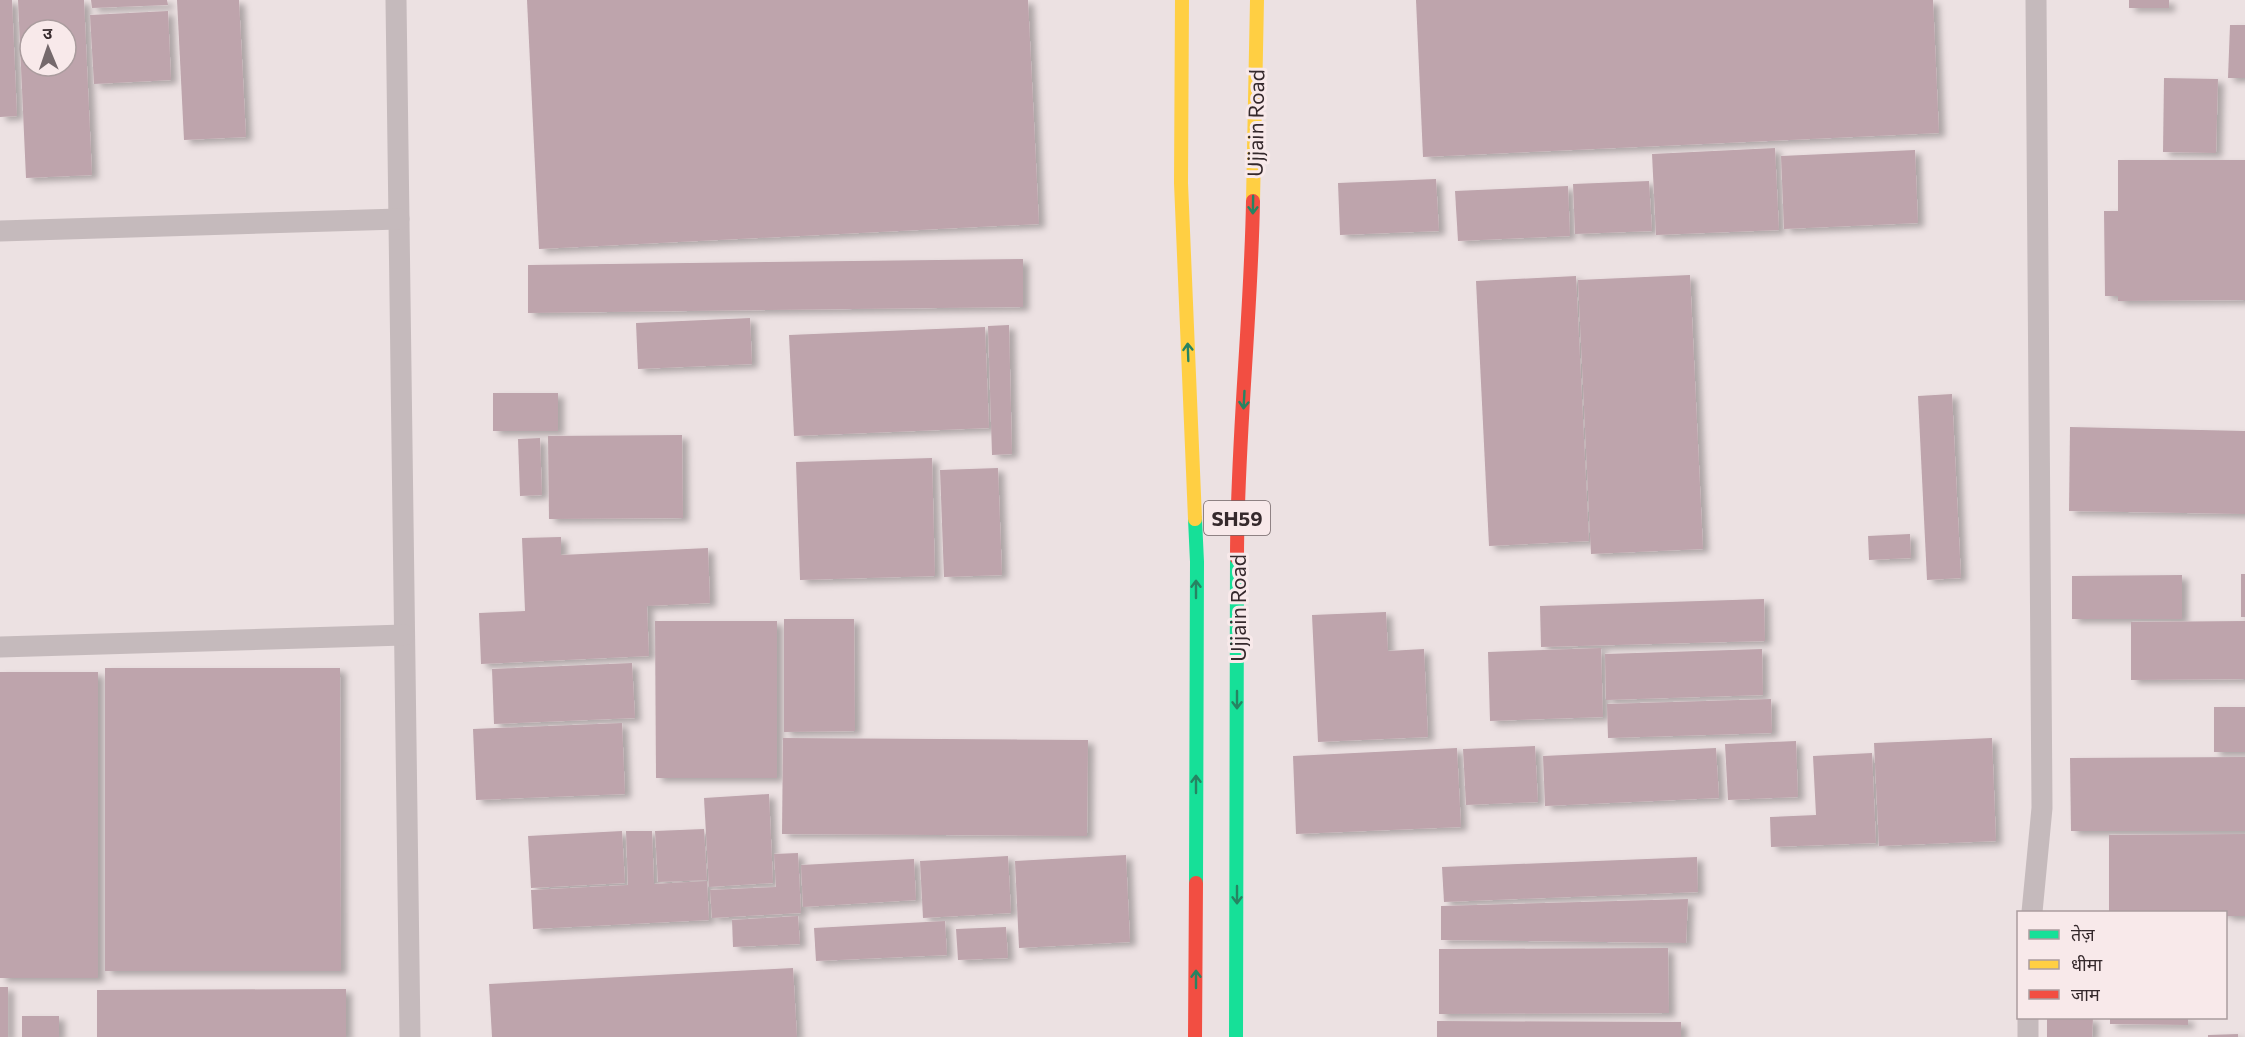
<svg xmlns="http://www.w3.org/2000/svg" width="2245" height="1037" viewBox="0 0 2245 1037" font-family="Commissioner,'Noto Sans Devanagari',sans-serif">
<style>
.building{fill:#bea4ac;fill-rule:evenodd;filter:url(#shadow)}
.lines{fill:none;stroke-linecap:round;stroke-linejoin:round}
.lane{stroke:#c5babc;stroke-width:21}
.fast{stroke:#16e098;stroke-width:14}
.slow{stroke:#ffcf43;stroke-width:14}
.jam{stroke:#f24e42;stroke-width:14}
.oneway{stroke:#268462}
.labels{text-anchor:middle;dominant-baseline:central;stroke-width:6;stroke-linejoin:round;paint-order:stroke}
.shield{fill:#f8e9ea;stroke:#706365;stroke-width:1.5}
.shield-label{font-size:20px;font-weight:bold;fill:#35292c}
.street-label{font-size:21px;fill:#35292c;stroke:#f8e9ea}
</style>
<defs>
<filter id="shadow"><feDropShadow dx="6" dy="4" stdDeviation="3" flood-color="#0004"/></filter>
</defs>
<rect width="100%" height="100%" fill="#ece1e2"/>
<g class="building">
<path d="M0 0H12L17 116 0 117Z"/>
<path d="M18 0H84L92 175 26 178ZM30 30H66V66H30Z"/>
<path d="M91 0H167L168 5 92 8Z"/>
<path d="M177 0H239L246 137 184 140Z"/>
<path d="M527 0H1028L1039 224 539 249Z"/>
<path d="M1416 0H1933L1939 133 1423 157Z"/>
<rect x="2129" y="0" width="40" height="8"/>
<path d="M168 11 171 80 94 84 90 15Z"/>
<path d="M2230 25H2245V78H2228Z"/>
<path d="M2164 78 2218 79 2216 153 2163 152Z"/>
<path d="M1775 148 1779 230 1656 235 1652 154Z"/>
<path d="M1915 150 1918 223 1784 229 1781 156Z"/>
<path d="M2118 160H2245V300L2118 301V296H2105L2104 211H2118Z"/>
<path d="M1436 179 1439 231 1340 235 1338 183Z"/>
<path d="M1649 181 1652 231 1575 234 1573 184Z"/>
<path d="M1568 186 1570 236 1458 241 1455 191Z"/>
<path d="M1023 259V307L528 313V265Z"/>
<path d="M1690 275 1703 549 1591 554 1578 280Z"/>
<path d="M1576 276 1589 541 1489 546 1476 281Z"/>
<path d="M750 318 752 364 638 369 636 323Z"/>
<path d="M1009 325 1012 454 992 455 988 326Z"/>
<path d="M985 327 989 428 794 436 789 335Z"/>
<rect x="493" y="393" width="65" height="38"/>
<path d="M1952 394 1961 578 1927 580 1918 396Z"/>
<path d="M2070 427 2245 431V514L2069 511Z"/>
<path d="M682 435 683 518 549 519 548 436Z"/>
<path d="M540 438 542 495 520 496 518 439Z"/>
<path d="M932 458 935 576 800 580 796 462Z"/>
<path d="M998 468 1002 575 944 577 940 470Z"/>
<path d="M1910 534 1911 558 1869 560 1868 536Z"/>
<path d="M561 537V555L708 548 710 603 647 606 649 656 481 664 479 613 525 611 522 538Z"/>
<rect x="2241" y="574" width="4" height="43"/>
<path d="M2182 575V619H2072V576Z"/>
<path d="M1764 599 1765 641 1541 647 1540 606Z"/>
<path d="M1386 612 1388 651 1424 649 1428 737 1318 742 1312 615Z"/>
<path d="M784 619H854L855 731 784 732Z"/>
<path d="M655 621H777V778H656Z"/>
<path d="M2245 621V679L2131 680V622Z"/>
<path d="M1601 648 1603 717 1490 721 1488 652Z"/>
<path d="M1762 649 1763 695 1606 700 1605 654Z"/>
<path d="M632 663 635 718 494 724 492 669Z"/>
<path d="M105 668H340L341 971H105Z"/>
<rect x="0" y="672" width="98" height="306"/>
<path d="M1771 699 1772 733 1608 738 1607 704Z"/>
<rect x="2214" y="707" width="31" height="45"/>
<path d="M622 723 625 794 476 800 473 729Z"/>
<path d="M783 738 1088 740 1087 836 782 834Z"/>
<path d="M1992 738 1996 841 1879 846 1874 743Z"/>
<path d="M1796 741 1798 797 1728 800 1725 744Z"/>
<path d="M1535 746 1538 802 1466 805 1463 749Z"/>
<path d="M1457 748 1461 827 1296 834 1293 756Z"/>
<path d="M1716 748 1719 798 1545 806 1543 756Z"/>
<path d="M1872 753 1876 843 1771 847 1770 817 1816 815 1813 756Z"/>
<path d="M2245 757V831H2071L2070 758Z"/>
<path d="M769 794 773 883 709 887 704 798Z"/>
<path d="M704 829 707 880 658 882 655 831Z"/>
<path d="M622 831 625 883 531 888 528 836Z"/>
<path d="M626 831H652L654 884 707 881 709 920 533 929 531 890 628 885Z"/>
<path d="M2245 834V916H2226V912H2109V835Z"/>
<path d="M798 853 801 913 712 918 710 890 776 887 774 854Z"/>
<path d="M1126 855 1130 942 1019 948 1015 861Z"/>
<path d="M1008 856 1011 913 923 918 920 861Z"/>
<path d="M1697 857 1698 892 1444 902 1442 867Z"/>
<path d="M914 859 916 900 803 907 801 865Z"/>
<path d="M1688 899 1686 943 1441 940V906Z"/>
<path d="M798 916 800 944 733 947 732 920Z"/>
<path d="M945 921 947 955 816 961 814 928Z"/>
<path d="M1006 927 1008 958 958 960 956 929Z"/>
<path d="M1668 948 1669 1013 1439 1014V949Z"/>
<path d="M793 968 797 1037H492L489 984Z"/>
<rect x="0" y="987" width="8" height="50"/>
<path d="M346 989V1037H97V990Z"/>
<rect x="22" y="1016" width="37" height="21"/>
<path d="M2047 1018H2093L2092 1037H2047Z"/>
<path d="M2110 1018H2188V1025L2110 1024Z"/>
<path d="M1437 1021 1681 1022V1037H1437Z"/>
<path d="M2238 1034V1037H2208V1035Z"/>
</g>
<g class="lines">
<g class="lane">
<path d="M396 0 410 1037"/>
<path d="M0 231 399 219"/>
<path d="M0 647 404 635"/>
<path d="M2032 912 2042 808 2036 0"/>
<path d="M2028 1037V1018"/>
</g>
<g class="fast">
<path d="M1195 519 1197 562 1196 883"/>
<path d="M1236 1037 1237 558"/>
</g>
<g class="slow">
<path d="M1182 0 1181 183 1195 519"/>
<path d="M1253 201 1257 0"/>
</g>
<g class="jam">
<path d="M1237 558C1237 439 1251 320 1253 201"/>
<path d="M1195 1037 1196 883"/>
</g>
</g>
<defs><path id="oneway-shaft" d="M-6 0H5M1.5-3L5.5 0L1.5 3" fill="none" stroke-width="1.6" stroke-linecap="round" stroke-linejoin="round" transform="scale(1.5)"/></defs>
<g class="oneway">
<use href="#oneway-shaft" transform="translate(1253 205) rotate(91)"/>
<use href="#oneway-shaft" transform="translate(1188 352) rotate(-92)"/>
<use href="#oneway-shaft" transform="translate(1244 400) rotate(93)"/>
<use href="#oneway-shaft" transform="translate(1196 589) rotate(-90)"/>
<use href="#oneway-shaft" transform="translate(1237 700) rotate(90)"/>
<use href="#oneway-shaft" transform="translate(1196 784) rotate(-90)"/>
<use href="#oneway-shaft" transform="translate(1237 895) rotate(90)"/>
<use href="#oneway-shaft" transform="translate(1196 979) rotate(-90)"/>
</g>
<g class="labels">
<rect class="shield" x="1204" y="501" width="66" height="34" rx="4.5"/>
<g class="shield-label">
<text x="1237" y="518">SH59</text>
</g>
<g class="street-label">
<text transform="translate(1255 123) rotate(-89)">Ujjain Road</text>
<text transform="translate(1237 608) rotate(-90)">Ujjain Road</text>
</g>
</g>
<rect x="2017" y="911" width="210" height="108" fill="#f8e9ea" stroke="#aa9c9e" stroke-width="1.5"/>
<rect x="2029" y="930" width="30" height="9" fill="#16e098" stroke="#aa9c9e" stroke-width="1.5"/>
<text x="2071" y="941" font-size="18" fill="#35292c">तेज़</text>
<rect x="2029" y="960" width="30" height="9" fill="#ffcf43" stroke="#aa9c9e" stroke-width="1.5"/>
<text x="2071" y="971" font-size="18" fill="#35292c">धीमा</text>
<rect x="2029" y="990" width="30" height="9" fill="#f24e42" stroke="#aa9c9e" stroke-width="1.5"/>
<text x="2071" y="1001" font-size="18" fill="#35292c">जाम</text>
<g transform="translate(48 48) rotate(358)"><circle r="28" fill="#f8e9ea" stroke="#aa9c9e" stroke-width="1.5"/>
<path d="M0-4.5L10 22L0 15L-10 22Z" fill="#75696c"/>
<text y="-9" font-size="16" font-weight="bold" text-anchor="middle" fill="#35292c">उ</text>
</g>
</svg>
